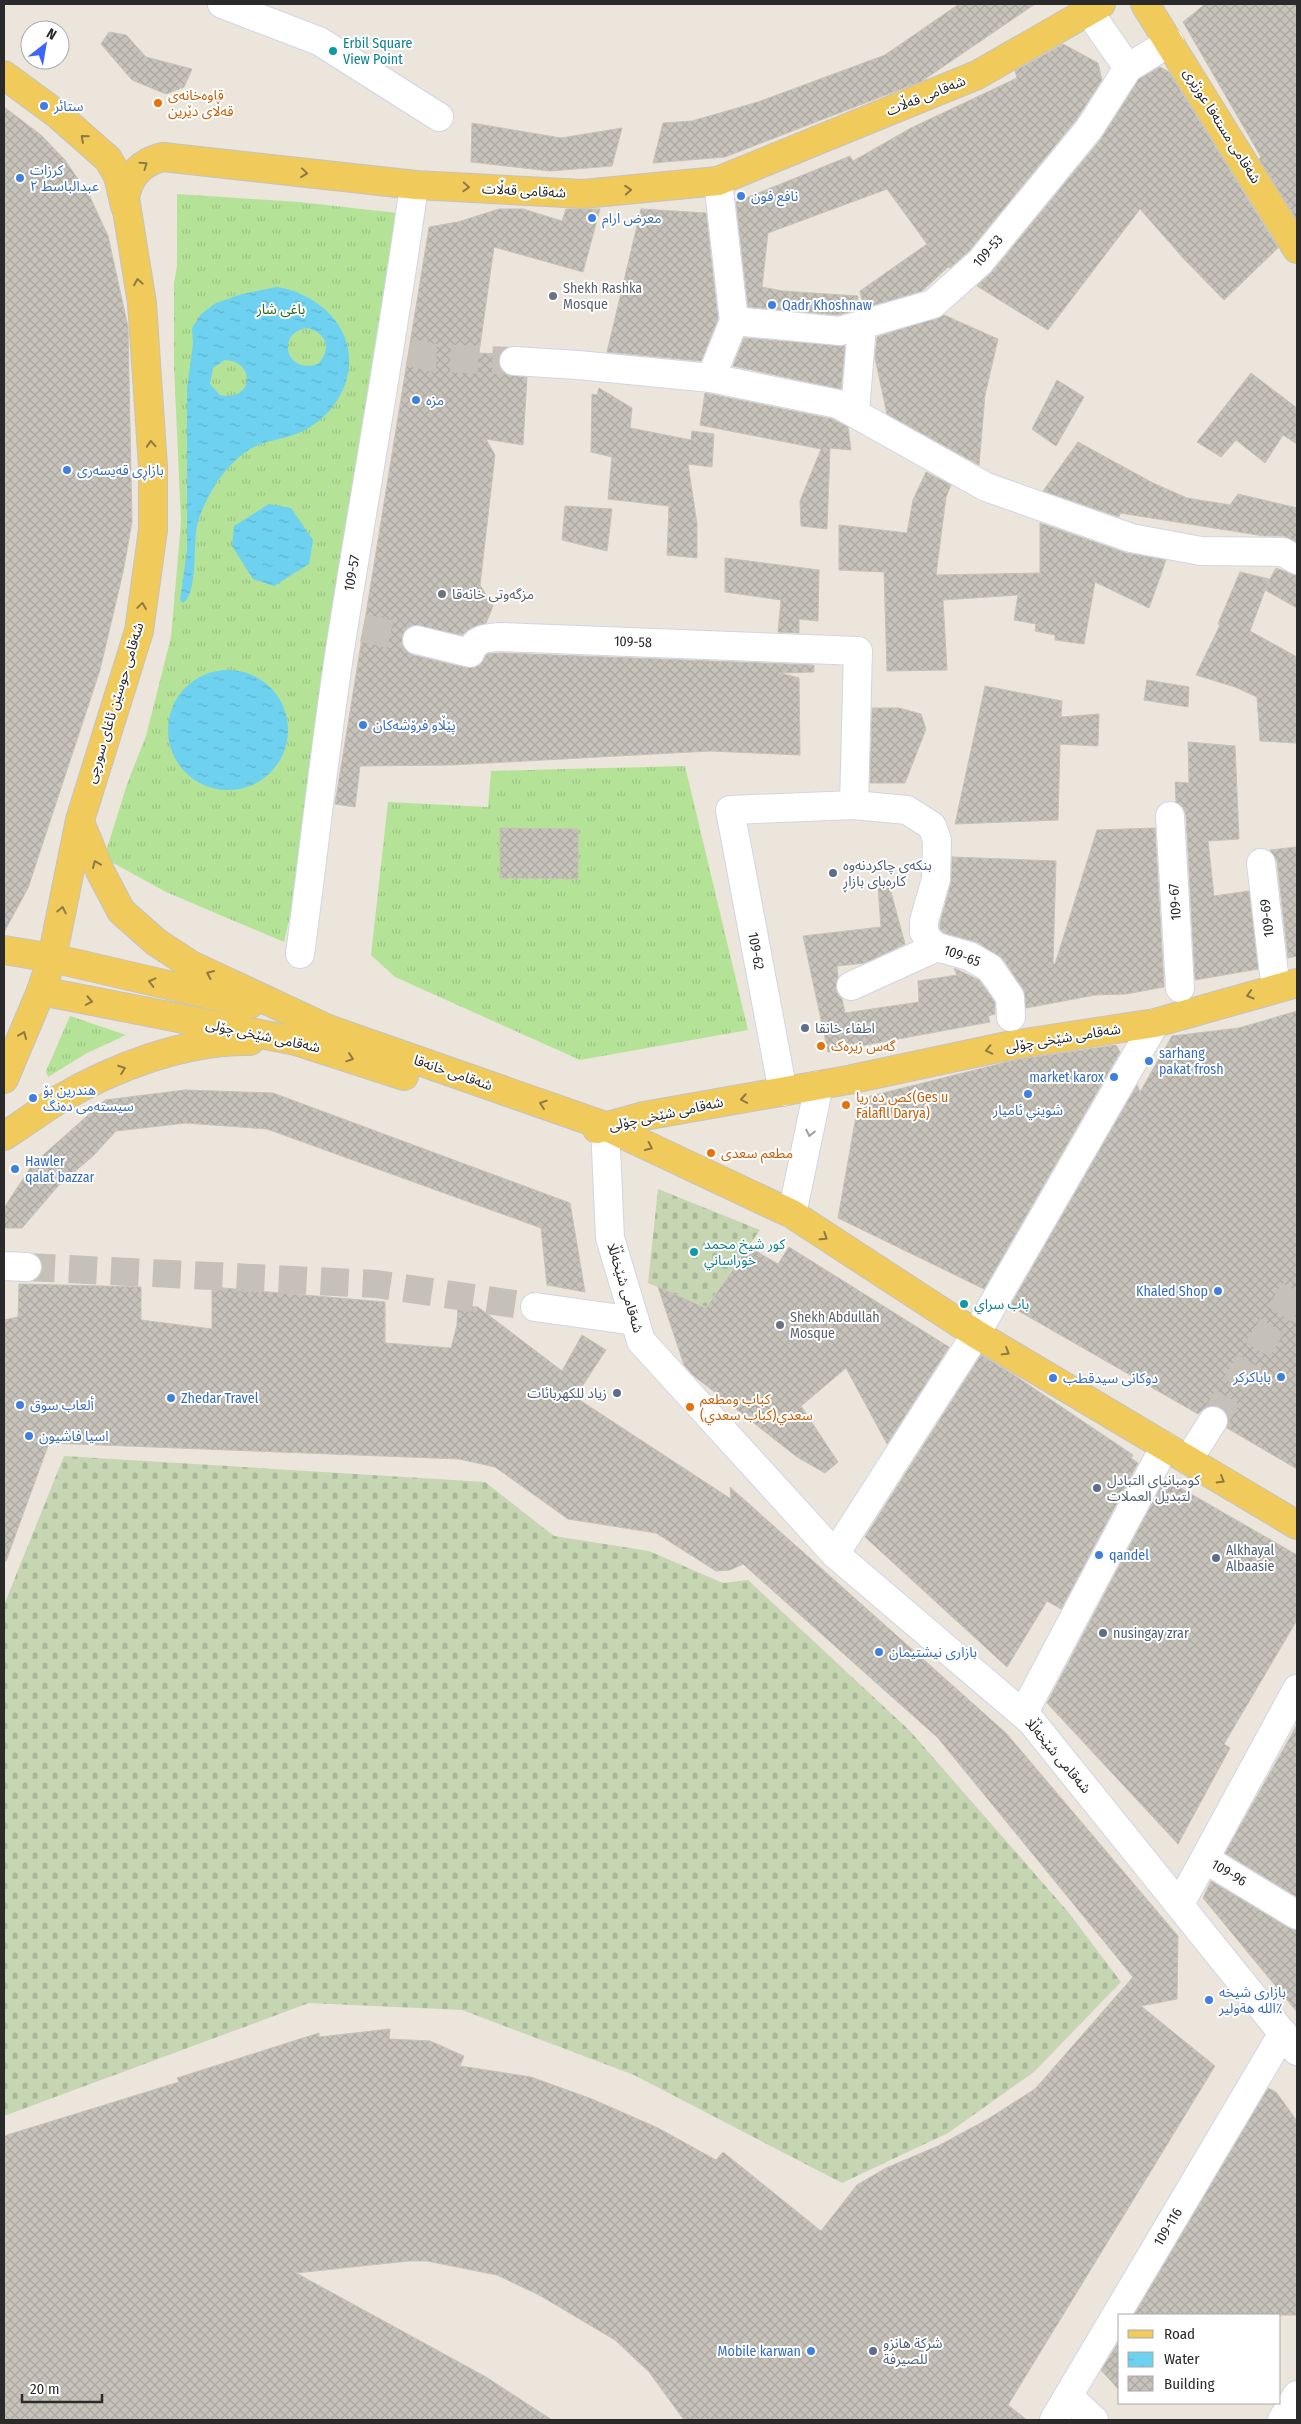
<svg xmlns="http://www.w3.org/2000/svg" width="1301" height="2424" viewBox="0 0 1301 2424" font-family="'Fira Sans Condensed','Noto Sans Arabic',sans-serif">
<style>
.grass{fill:url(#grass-tufts)}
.cemetery{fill:url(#cemetery-stones)}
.water{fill:url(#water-ripples);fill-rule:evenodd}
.building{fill:url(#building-cross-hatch);stroke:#c8c1b6}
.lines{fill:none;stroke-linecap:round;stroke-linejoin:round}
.minor-tunnel{stroke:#c5c0b8;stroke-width:28;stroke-dasharray:28 14;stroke-linecap:butt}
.minor-casing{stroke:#d1d5e3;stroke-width:30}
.major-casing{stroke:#c3c3c3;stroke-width:30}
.minor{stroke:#fff;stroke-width:28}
.major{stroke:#f1ca5c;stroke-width:28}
.oneway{stroke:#8e7a43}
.oneway2{stroke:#9f9f9f}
.culture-dot{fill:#0f9aa8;stroke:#fff;stroke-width:2}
.food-dot{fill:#e8710a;stroke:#fff;stroke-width:2}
.shop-dot{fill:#3f7fe0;stroke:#fff;stroke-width:2}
.worship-dot{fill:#6b7280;stroke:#fff;stroke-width:2}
.service-dot{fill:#5c6f8a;stroke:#fff;stroke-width:2}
.labels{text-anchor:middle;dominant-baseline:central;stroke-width:4;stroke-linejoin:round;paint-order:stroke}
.culture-label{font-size:14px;fill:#0d838f;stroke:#fff;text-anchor:start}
.food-label{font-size:14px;fill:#c56008;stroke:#fff;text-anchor:start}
.street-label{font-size:14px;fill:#2a2a2a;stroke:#fff}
.shop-label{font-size:14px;fill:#366cbe;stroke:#fff;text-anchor:start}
.worship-label{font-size:14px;fill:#5b616d;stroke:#fff;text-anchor:start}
.park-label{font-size:14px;fill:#2c681a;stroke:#fff}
.service-label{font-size:14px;fill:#4e5e75;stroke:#fff;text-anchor:start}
</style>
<defs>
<pattern id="grass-tufts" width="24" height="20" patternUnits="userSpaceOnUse" patternTransform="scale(1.25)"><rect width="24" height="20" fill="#b4e398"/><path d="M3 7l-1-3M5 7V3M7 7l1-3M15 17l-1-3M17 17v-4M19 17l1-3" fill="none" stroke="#9bc383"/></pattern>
<pattern id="cemetery-stones" width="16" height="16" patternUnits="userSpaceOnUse" patternTransform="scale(1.25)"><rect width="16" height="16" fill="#c6d6b3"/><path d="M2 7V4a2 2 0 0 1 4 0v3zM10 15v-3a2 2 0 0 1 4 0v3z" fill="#aab89a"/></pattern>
<pattern id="water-ripples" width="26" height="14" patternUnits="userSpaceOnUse" patternTransform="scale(1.25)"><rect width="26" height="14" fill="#6ed1ef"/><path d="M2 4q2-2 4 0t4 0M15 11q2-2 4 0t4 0" fill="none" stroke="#5fb4cd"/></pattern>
<pattern id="building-cross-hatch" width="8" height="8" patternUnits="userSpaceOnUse" patternTransform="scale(1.25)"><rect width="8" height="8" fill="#c7c3bb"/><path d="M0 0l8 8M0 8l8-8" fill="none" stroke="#aba8a1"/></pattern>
</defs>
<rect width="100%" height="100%" fill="#ece5dc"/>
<g class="grass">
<path d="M177 194 299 202 407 214 293 903 284 942 166 892 104 858 127 784 146 736 171 637 181 522 174 367V283L177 266Z"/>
<path d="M685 766 748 1030 580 1060 395 977 371 955 388 802 488 807 491 771Z"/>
<path d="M70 1016 126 1035 87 1053 48 1077 46 1071Z"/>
</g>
<g class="cemetery">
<path d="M658 1189 760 1230 706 1307 648 1283Z"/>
<path d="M64 1456 485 1482 554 1536 649 1551 723 1583 748 1580 910 1731 1069 1913 1121 1982 1034 2072 948 2133 842 2183 634 2075 462 2010 309 2003 4 2116V1605Z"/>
</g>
<g class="water">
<path d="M277 287C304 291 331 308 343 333 362 374 335 419 296 434 283 439 269 440 256 446 240 453 225 470 215 485 208 497 200 512 197 526 193 544 198 593 183 603L180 600 187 550V388L193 344 192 328 201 314 216 303 242 294ZM307 328C327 333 332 349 318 364 286 375 275 333 307 328ZM225 360C258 362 252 403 220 395L210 384 213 368Z"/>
<path d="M269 504 291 508 313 540 309 564 274 586 253 579 232 546 234 526Z"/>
<circle cx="228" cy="730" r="60"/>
</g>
<g class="building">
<path d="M959 4H1035L922 81 725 157 653 163 663 123 692 121 758 102 885 55Z"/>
<path d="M1205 4H1297V220L1259 159 1261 157 1183 22Z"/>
<path d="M109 32 126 35 146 57 192 69 184 87 166 94 132 80 101 44Z"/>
<path d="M1063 44 1098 63 1102 80 1076 120 969 251 950 268 948 267 922 291 864 308 860 291 927 244 887 189 768 233 762 287 783 291 858 296 856 310 838 315 748 307 736 202 850 156 853 161 911 128 1017 78 1015 71Z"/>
<path d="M1160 67 1169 72 1278 248 1224 300 1184 259 1140 209 1048 330 977 286 992 272 1101 139 1139 79Z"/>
<path d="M4 107 41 135 65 160 90 197 108 236 128 327 132 522 123 572 100 670 28 888 4 932Z"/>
<path d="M472 123 561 138 622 128 612 166 550 171 471 162Z"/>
<path d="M499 209H523L562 221 566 209H600L583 272 494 247 479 353 500 354 498 361 500 367 505 374 527 377 523 445 486 439 495 455 480 585 493 606 486 623 471 628 462 635 413 625 405 630 402 637V645L407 652 413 655 467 668 480 665 487 654 501 653 814 665V672L780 673 799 678 800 755 710 751 452 765 360 766 355 807 335 804 429 227 458 222Z"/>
<path d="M641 209 706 213 718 319 701 361 607 352Z"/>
<path d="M944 315 998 339 985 395 979 465 887 414 875 358 877 337Z"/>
<path d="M744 338 845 346 841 389 733 366Z"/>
<path d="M1251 373 1297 408V444L1283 435 1265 463 1236 440 1221 457 1197 442Z"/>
<path d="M1057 380 1084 397 1056 446 1032 429Z"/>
<path d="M599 388 632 408 630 428 691 440 692 431 714 434 712 467 688 464 697 524V558L667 555 669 506 608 499 612 457 591 452 592 394 597 395Z"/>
<path d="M705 393 832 419 848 427 851 450 830 448 827 529 801 526 800 501 821 449 700 425Z"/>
<path d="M1078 442 1153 483 1187 498 1230 505 1238 494 1297 508V542L1284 536H1264L1120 513 1119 517 1043 491Z"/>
<path d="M926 472 951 485 946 497 936 575 1040 573V523L1126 553 1166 560 1149 608 1095 582 1084 644 1055 640V635L1035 631 1036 624 1014 620 1018 595 943 600 947 670 887 671 884 572 839 570V525L907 533 913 500Z"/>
<path d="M565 506 612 509 607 551 562 540Z"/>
<path d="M725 558 819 570 818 621 799 619V633L778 632 781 600 725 592Z"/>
<path d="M1276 568 1297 576V608L1265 590 1250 631 1297 657V743L1260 741 1257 697 1235 687 1196 675 1220 625 1218 624 1240 572 1269 579 1265 588Z"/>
<path d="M1147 680 1189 687 1188 707 1144 700Z"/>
<path d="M985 686 1062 701 1061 717 1099 714 1098 746 1060 744 1058 820 955 824Z"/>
<path d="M872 708H899L921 714 926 729 905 783H870Z"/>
<path d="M1188 742 1235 746 1239 839 1208 841 1214 896 1249 891 1258 969 1195 980 1186 815 1183 807 1176 802 1175 782 1189 783Z"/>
<path d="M500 828 578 829V879L500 878Z"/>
<path d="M1155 828 1164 987 1126 994 1095 995 1026 1008 1023 989 1003 959 977 942 944 933 940 929V923L951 883 952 857 1056 861 1053 963 1055 964 1097 830Z"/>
<path d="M1297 847V956L1288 958 1277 861 1270 850Z"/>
<path d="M889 885 905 944 865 963 837 966 838 977 836 984 837 992 842 999 845 1013 919 1002 918 981 957 975 954 968 979 980 995 1002V1014L988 1016 990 1022 828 1052 803 936 881 927 878 886Z"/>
<path d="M1297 1011V1469L1227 1428V1414L1221 1408 1214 1405 1206 1407 1198 1414 1010 1306 1137 1085 1140 1092 1172 1036 1239 1028Z"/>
<path d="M1116 1045 1120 1052 984 1289 838 1218 859 1099 1015 1060Z"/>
<path d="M185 1090 273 1093 570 1203 585 1292 547 1285 541 1228 267 1129 186 1123 116 1131 94 1155 58 1186 22 1228H4V1208L32 1165 105 1100Z"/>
<path d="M749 1247 778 1264 789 1247 949 1347 887 1444 846 1368 801 1406 838 1462 825 1473 797 1457 694 1376 684 1365 658 1287 706 1308Z"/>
<path d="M19 1284 141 1287V1320L212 1329V1287L385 1302V1343L451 1348 457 1325 458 1306 478 1307 562 1371 582 1335 606 1350 575 1397 731 1499 730 1487 1006 1733 1178 1936 1177 1999 1141 2006 1215 2066 1008 2405 1027 2420H684L649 2372 615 2340 539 2295 497 2275 427 2261H409L296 2273 486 2377 552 2420H4V2136L179 2082 177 2078 319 2033V2037L390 2029 389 2039 430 2041 464 2056 460 2066 531 2077 592 2099 658 2128 716 2160 723 2152 821 2231 857 2185 886 2168 938 2146 988 2119 1035 2089 1133 1977 938 1738 743 1564 730 1570 716 1571 656 1533 568 1519 495 1467 459 1459 49 1443 6 1561H4V1320L18 1317Z"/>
<path d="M981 1355 1014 1375 1133 1455 1131 1458 1138 1463 1061 1609 1047 1601 1007 1667 865 1537Z"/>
<path d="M1165 1479 1297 1555V1620L1224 1744 1230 1748 1178 1844 1047 1703Z"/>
<path d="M1297 1725V1897L1225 1853Z"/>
<path d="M1211 1881 1289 1928 1297 1931V2012L1203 1898Z"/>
<path d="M1268 2088 1276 2092 1297 2121V2315H1134Z"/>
<path d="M1120 2340V2391L1101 2370Z"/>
</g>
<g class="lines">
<g class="minor-tunnel">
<path d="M409 352 434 358 514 361"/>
<path d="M363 628 417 640"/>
<path d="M27 1267 376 1284 535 1307"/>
<path d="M1213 1421 1297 1286"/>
</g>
<defs>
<g id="minor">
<path d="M222 4 319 41 439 117"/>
<path d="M1089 12 1128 68"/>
<path d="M734 321 840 331 933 304 980 262 1089 129 1128 68 1170 42"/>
<path d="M514 361 578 365 711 378 838 404 986 487 1131 538 1201 551 1283 552 1297 560"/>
<path d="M711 378 734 321 718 181"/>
<path d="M855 412 862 325"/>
<path d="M417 640 470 653C475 638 486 638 501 637L858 651 854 805"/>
<path d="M1170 816 1180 988"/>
<path d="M1261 863 1274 974"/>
<path d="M300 954C315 844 326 734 344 624 367 480 393 337 413 193"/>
<path d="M851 986 937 947"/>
<path d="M783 1092 730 810 854 805 907 810 932 826 937 840 936 879 924 921V932L929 941 937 947 969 956 990 968 1010 997 1011 1017"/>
<path d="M605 1126 610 1238 641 1341 835 1554 1031 1721 1297 2051"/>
<path d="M792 1214 819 1085"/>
<path d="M4 1266 27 1267"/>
<path d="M535 1307 635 1321"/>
<path d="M1188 1460 1213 1421"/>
<path d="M835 1554 976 1334 1155 1023"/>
<path d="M1023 1714 1165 1446"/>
<path d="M1205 1859 1297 1915"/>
<path d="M1180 1904 1297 1689"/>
<path d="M1068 2396 1094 2420"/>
<path d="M1054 2420 1283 2033"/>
<path d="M1282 2420 1297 2395"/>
</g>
<g id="major">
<path d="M1145 4 1297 249"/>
<path d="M4 75 57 114 108 159 118 176 125 206"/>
<path d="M80 822 100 871 121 911 156 942 191 965 328 1029 605 1126 792 1214 976 1334 1297 1525"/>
<path d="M4 950 52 958 250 1004"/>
<path d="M41 991 296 1041 404 1076"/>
<path d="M4 1079 41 991 52 958 80 820 139 631 153 530V467L142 303 125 198C129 176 141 162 163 157L416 185 583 194 718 181 977 75 1101 4"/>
<path d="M597 1129 644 1116 848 1080 1012 1045 1155 1023 1297 983"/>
<path d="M4 1136C22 1125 40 1111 58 1100 114 1067 185 1040 250 1041"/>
</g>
</defs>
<use href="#minor" class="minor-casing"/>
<use href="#major" class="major-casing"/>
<use href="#minor" class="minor"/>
<use href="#major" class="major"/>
</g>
<defs><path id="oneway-chevron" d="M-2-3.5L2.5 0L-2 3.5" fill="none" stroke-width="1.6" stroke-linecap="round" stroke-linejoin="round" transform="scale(1.25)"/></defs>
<g class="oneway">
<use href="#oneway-chevron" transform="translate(84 138) rotate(-139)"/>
<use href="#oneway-chevron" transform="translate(144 165) rotate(-35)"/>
<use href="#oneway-chevron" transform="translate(304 173) rotate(6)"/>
<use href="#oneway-chevron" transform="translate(466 187) rotate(3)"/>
<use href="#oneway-chevron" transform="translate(628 190) rotate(-5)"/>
<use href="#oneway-chevron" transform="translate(138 282) rotate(-100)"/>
<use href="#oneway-chevron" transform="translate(151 444) rotate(-94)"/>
<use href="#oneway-chevron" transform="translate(142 606) rotate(-82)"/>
<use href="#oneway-chevron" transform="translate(96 864) rotate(-113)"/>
<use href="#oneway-chevron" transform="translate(62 910) rotate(-78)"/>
<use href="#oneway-chevron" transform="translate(210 974) rotate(-155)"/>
<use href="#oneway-chevron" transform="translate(152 982) rotate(-166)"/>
<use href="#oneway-chevron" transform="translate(1250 995) rotate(164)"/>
<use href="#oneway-chevron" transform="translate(89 1001) rotate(11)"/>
<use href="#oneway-chevron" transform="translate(23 1035) rotate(-67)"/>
<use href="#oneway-chevron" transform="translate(989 1050) rotate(168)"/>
<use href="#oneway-chevron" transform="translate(350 1058) rotate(19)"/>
<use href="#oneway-chevron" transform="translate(122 1069) rotate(-20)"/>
<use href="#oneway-chevron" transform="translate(744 1099) rotate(170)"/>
<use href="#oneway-chevron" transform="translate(543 1104) rotate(-161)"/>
<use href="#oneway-chevron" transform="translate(649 1147) rotate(25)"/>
<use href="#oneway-chevron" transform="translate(824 1237) rotate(33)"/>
<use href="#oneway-chevron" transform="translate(1006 1352) rotate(31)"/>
<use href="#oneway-chevron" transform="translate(1221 1480) rotate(31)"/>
</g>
<use class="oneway2" href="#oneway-chevron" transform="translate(810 1133) rotate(102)"/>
<g class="culture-dot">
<circle cx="333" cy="51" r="5"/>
<circle cx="694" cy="1252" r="5"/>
<circle cx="964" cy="1304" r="5"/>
</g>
<g class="food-dot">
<circle cx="158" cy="103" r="5"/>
<circle cx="821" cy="1046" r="5"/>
<circle cx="846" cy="1105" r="5"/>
<circle cx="711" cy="1153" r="5"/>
<circle cx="690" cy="1407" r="5"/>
</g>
<g class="shop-dot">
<circle cx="44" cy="106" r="5"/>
<circle cx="20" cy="178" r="5"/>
<circle cx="741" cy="196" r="5"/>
<circle cx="592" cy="218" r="5"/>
<circle cx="772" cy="305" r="5"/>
<circle cx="416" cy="400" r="5"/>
<circle cx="67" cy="470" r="5"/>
<circle cx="363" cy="725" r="5"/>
<circle cx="1149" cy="1061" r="5"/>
<circle cx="1114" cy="1077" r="5"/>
<circle cx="1028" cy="1094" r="5"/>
<circle cx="33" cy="1098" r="5"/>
<circle cx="15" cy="1169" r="5"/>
<circle cx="1218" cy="1291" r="5"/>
<circle cx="1281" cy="1377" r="5"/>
<circle cx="1053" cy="1378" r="5"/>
<circle cx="171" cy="1398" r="5"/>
<circle cx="20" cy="1405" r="5"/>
<circle cx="29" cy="1436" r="5"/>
<circle cx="1099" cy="1555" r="5"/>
<circle cx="879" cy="1652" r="5"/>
<circle cx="1209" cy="2000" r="5"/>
<circle cx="811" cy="2351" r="5"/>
</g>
<g class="worship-dot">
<circle cx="553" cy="296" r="5"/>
<circle cx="442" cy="594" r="5"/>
<circle cx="780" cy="1325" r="5"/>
</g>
<g class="service-dot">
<circle cx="833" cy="873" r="5"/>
<circle cx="805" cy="1028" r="5"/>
<circle cx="617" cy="1393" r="5"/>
<circle cx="1097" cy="1488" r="5"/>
<circle cx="1216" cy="1558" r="5"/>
<circle cx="1103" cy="1633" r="5"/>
<circle cx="873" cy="2351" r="5"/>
</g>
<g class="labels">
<g class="culture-label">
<text x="343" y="43">Erbil Square<tspan x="343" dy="16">View Point</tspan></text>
<text x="704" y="1244">كور شيخ محمد<tspan x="704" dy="16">خوراساني</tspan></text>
<text x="974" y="1304">باب سراي</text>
</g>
<g class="food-label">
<text x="168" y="95">قاوەخانەی<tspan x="168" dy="16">قەڵای دێرین</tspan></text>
<text x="831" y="1046">گەس زیرەک</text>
<text x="856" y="1097">کص ده ریا(Ges u<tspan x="856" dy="16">Falafll Darya)</tspan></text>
<text x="721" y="1153">مطعم سعدى</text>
<text x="700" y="1399">كباب ومطعم<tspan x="700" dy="16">سعدي(كباب سعدي)</tspan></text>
</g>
<g class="street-label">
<text transform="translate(926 96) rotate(-22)">شەقامی قەڵات</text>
<text transform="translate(1222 126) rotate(58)">شەقامی مستەفا عوزێری</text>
<text transform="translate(524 191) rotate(3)">شەقامی قەڵات</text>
<text transform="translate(988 251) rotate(-49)">109-53</text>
<text transform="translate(352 573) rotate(-80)">109-57</text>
<text transform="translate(633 642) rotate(2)">109-58</text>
<text transform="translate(115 703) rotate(-73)">شەقامی حوسێن ئاغای سورچی</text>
<text transform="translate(1175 902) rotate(-94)">109-67</text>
<text transform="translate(1267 918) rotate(-97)">109-69</text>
<text transform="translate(756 951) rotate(80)">109-62</text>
<text transform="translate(962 956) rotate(20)">109-65</text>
<text transform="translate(263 1036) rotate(12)">شەقامی شێخی چۆلی</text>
<text transform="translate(1063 1038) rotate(-9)">شەقامی شێخی چۆلی</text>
<text transform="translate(453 1073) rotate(19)">شەقامی خانەقا</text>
<text transform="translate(666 1114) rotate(-12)">شەقامی شێخی چۆلی</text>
<text transform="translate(625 1288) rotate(73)">شەقامی شێخەڵڵا</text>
<text transform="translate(1058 1756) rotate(50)">شەقامی شێخەڵڵا</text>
<text transform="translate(1229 1873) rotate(31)">109-96</text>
<text transform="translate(1168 2227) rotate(-59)">109-116</text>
</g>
<g class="shop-label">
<text x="54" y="106">ستائر</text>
<text x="30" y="170">كرزات<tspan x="30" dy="16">عبدالباسط ٢</tspan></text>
<text x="751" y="196">نافع فون</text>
<text x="602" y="218">معرض ارام</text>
<text x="782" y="305">Qadr Khoshnaw</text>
<text x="426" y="400">مزە</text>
<text x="77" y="470">بازاڕی قەیسەری</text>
<text x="373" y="725">پێڵاو فرۆشەکان</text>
<text x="1159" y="1053">sarhang<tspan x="1159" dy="16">pakat frosh</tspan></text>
<text x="1104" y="1077" text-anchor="end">market karox</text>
<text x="43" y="1090">ھندرین بۆ<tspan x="43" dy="16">سیستەمی دەنگ</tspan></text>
<text x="1028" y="1110" text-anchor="middle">شويني ئامیار</text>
<text x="25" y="1161">Hawler<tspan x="25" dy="16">qalat bazzar</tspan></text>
<text x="1208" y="1291" text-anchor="end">Khaled Shop</text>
<text x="1271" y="1377" text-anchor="end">باباكركر</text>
<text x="1063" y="1378">دوکانی سیدقطب</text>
<text x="181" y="1398">Zhedar Travel</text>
<text x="30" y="1405">ألعاب سوق</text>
<text x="39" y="1436">اسيا فاشيون</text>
<text x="1109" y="1555">qandel</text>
<text x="889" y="1652">بازاری نیشتیمان</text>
<text x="1219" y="1992">بازاری شیخه<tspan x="1219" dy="16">الله هةولیر٪</tspan></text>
<text x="801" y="2351" text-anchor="end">Mobile karwan</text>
</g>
<g class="worship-label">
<text x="563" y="288">Shekh Rashka<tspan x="563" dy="16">Mosque</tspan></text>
<text x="452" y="594">مزگەوتی خانەقا</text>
<text x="790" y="1317">Shekh Abdullah<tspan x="790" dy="16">Mosque</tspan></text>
</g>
<g class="park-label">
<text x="281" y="309">باغی شار</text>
</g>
<g class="service-label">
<text x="843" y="865">بنکەی چاکردنەوە<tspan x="843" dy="16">کارەبای بازاڕ</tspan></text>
<text x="815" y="1028">اطفاء خانقا</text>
<text x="607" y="1393" text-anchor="end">زياد للكهربائات</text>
<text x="1107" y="1480">كومبانياى التبادل<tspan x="1107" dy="16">لتبديل العملات</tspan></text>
<text x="1226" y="1550">Alkhayal<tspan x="1226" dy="16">Albaasie</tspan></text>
<text x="1113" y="1633">nusingay zrar</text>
<text x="883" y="2343">شركة هانزو<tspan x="883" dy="16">للصيرفة</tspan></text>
</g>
</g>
<rect width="1301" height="2424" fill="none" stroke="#2a2a2a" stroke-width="10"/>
<rect x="1118" y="2314" width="162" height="90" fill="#ffffff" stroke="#aaaaaa"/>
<rect x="1128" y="2330" width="25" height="8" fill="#f1ca5c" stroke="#aaaaaa"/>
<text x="1164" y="2339" font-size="15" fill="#2a2a2a">Road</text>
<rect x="1128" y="2352" width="25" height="15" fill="url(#water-ripples)" stroke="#aaaaaa"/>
<text x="1164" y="2364" font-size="15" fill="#2a2a2a">Water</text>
<rect x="1128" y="2376" width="25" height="15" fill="url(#building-cross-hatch)" stroke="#aaaaaa"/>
<text x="1164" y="2389" font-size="15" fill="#2a2a2a">Building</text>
<g transform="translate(45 45) rotate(31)"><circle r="24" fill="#ffffff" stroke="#aaaaaa"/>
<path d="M0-4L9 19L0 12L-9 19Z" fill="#3b65fb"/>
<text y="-8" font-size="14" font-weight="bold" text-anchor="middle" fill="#2a2a2a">N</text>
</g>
<path d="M22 2394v8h80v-8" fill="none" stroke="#2a2a2a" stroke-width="2.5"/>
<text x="30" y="2394" font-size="15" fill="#2a2a2a" stroke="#ffffff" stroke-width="4" paint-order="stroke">20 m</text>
</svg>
